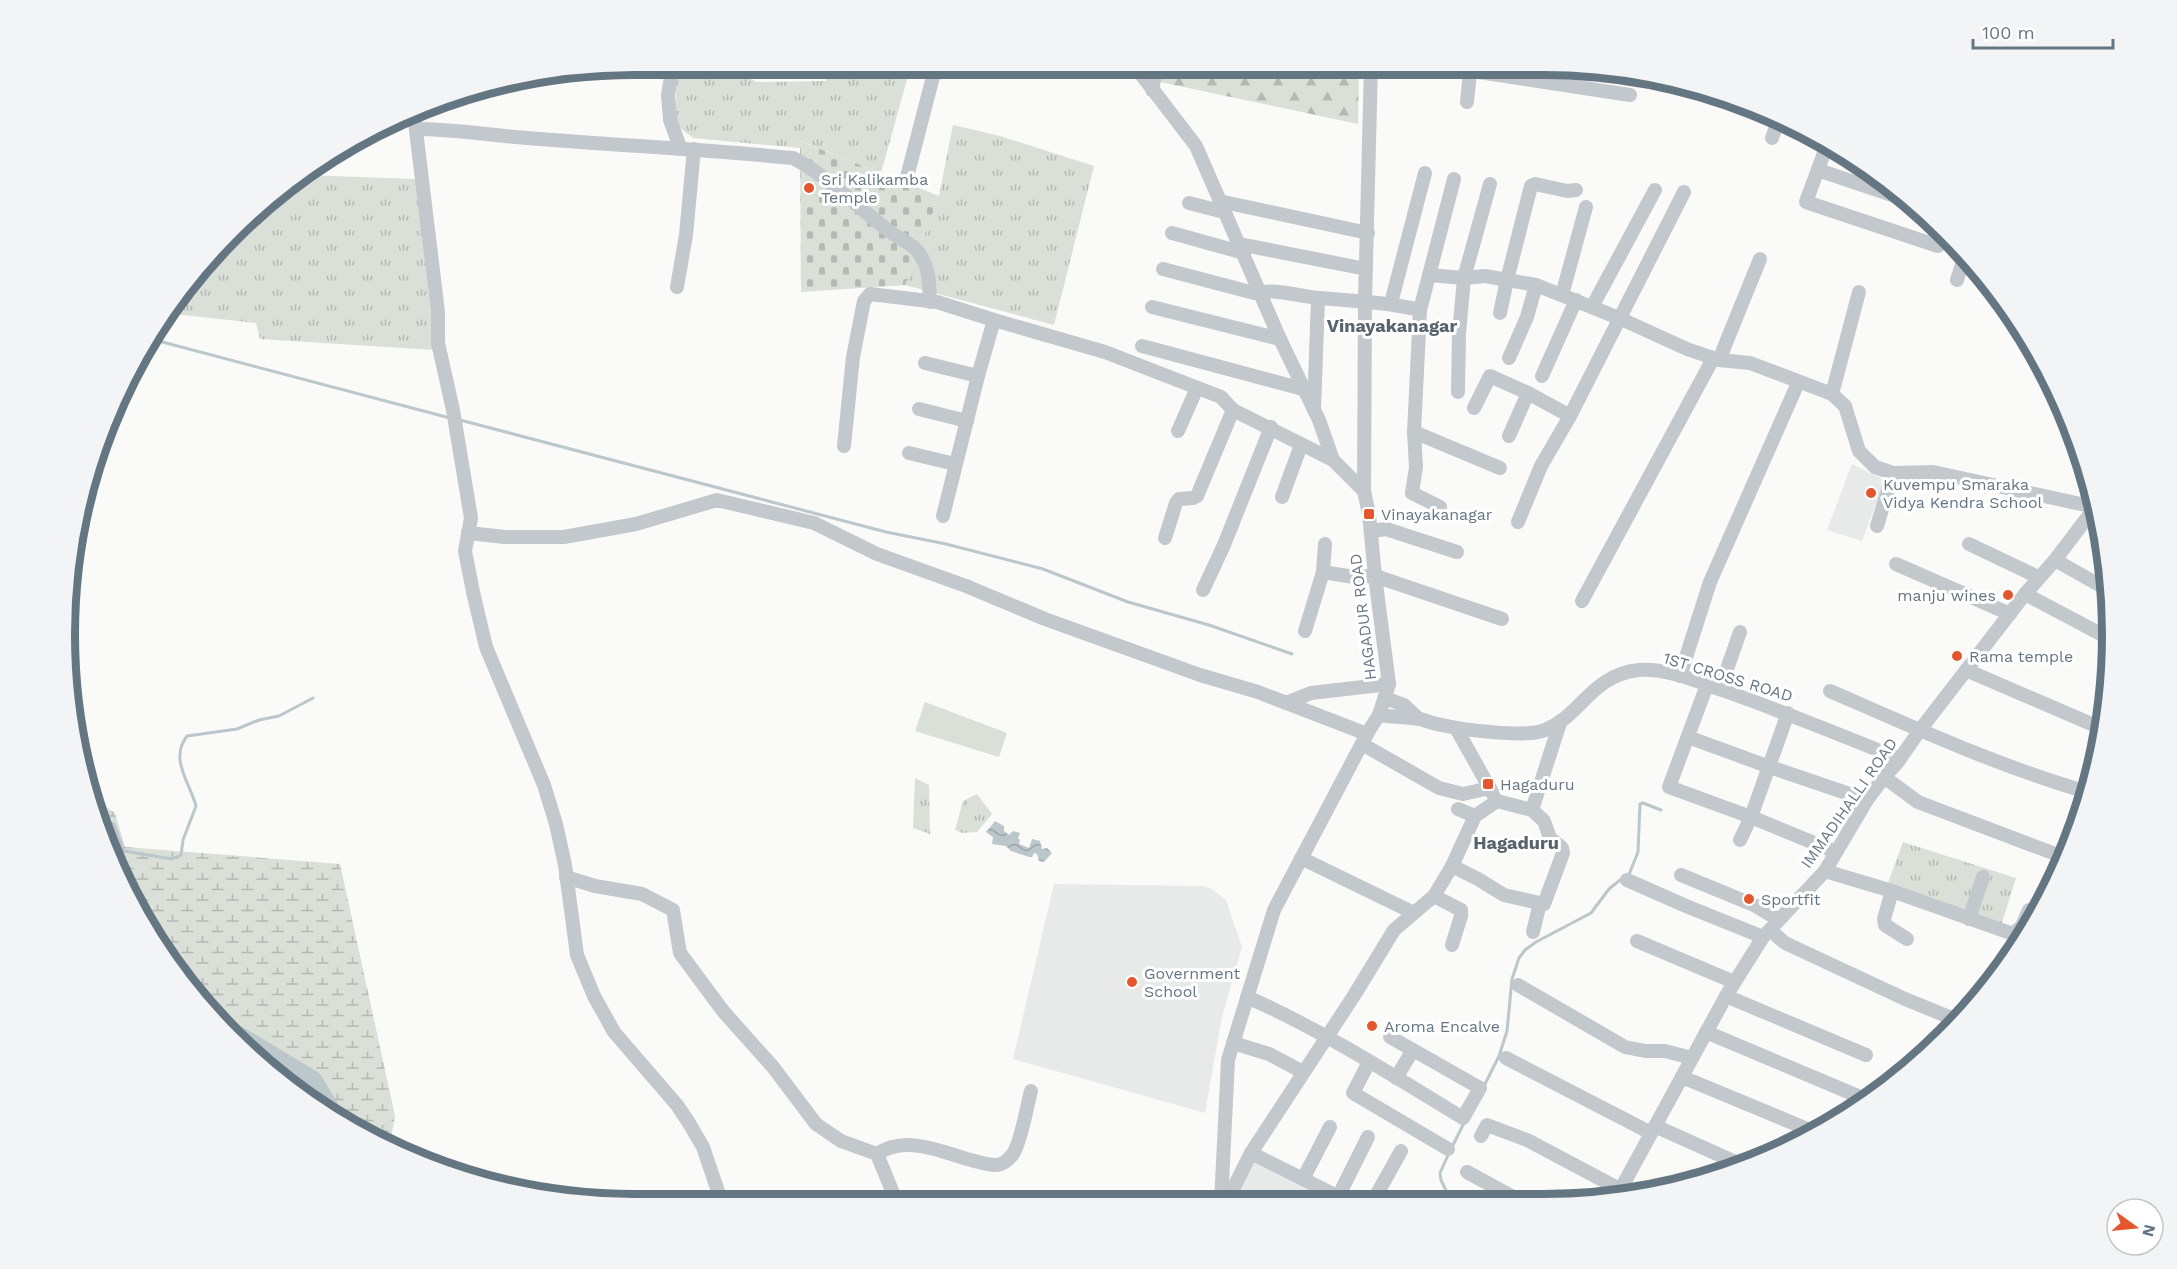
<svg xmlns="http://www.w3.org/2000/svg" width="2177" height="1269" viewBox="0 0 2177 1269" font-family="'Work Sans',sans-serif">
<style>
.built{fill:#e8e9e9}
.grass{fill:url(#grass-tufts)}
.forest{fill:url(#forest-firs)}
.wetland{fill:url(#wetland-marsh)}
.cemetery{fill:url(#cemetery-stones)}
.pitch{fill:#dadfd7}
.water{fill:url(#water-waves)}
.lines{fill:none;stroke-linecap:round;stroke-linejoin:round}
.stream{stroke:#bbc7cb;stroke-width:3}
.river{stroke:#bbc7cb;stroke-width:16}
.minor{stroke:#c3c8cc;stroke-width:14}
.poi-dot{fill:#e4572e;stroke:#fff;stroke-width:2}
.labels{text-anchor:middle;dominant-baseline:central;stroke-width:6;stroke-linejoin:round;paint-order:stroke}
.poi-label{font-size:16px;fill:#657683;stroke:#fff;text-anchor:start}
.street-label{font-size:16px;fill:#657683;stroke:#fff}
.neighbourhood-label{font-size:18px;font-weight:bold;fill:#57646e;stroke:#fff}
.rim{fill:none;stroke:#657683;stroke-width:8}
</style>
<defs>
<pattern id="grass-tufts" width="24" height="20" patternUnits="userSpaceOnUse" patternTransform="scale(1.5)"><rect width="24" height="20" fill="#dadfd7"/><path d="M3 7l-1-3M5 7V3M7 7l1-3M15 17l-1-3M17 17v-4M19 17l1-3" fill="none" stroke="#b4b9b4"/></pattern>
<pattern id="forest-firs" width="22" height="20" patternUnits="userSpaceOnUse" patternTransform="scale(1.5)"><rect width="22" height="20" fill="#dadfd7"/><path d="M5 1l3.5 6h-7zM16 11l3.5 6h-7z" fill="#b4b9b4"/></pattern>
<pattern id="wetland-marsh" width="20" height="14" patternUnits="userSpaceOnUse" patternTransform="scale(1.5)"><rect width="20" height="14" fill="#dadfd7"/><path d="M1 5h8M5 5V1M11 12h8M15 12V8" fill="none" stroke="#b4b9b4"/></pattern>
<pattern id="cemetery-stones" width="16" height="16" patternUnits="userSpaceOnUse" patternTransform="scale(1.5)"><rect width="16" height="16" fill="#dadfd7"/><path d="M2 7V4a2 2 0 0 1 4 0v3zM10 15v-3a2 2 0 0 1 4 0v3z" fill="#b4b9b4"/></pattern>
<pattern id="water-waves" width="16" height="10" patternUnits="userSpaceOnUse" patternTransform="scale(1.5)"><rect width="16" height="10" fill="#bbc7cb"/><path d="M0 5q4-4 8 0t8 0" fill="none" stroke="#9ca6aa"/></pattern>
</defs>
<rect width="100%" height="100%" fill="#fafaf8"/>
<g class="built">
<path d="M1852 464 1885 480 1862 541 1827 530Z"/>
<path d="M1054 884 1203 886 1212 889 1226 900 1242 947 1222 1017 1205 1113 1013 1059Z"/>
<path d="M1253 1158 1346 1203H1234Z"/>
</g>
<g class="grass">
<path d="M678 65H721L757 82 826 81 829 65H911L881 173 801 141 800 148 693 138 675 124 677 66Z"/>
<path d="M953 125 1000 136 1094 166 1054 325 905 285 939 196Z"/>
<path d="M301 175 416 179 435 350 260 339 256 323 165 313 288 182Z"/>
<path d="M915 778 929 785 930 834 913 828Z"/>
<path d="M977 794 992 814 977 832 962 833 955 830 963 801Z"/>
<path d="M1903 842 2016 878 2001 926 1887 886Z"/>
</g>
<path class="forest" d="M1161 65H1359L1358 124 1160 82Z"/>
<path class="wetland" d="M91 797 115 813 125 847 340 864 395 1116 390 1144 318 1109 183 982 95 818Z"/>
<path class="cemetery" d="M800 141 939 196 905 285 801 292Z"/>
<path class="pitch" d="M925 702 1007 733 999 757 915 731Z"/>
<path class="water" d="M995 821 1004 826V831L1009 835 1013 831 1020 833 1018 838 1020 840 1019 844 1029 848 1032 839 1040 841 1042 849 1047 848 1052 853 1044 862 1039 861 1037 854 1034 853 1032 857H1029L1011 851 1006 846 992 844 993 837 986 832Z"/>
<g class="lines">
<g class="stream">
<path d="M151 339 450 418"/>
<path d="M460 420 886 532 946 544 1043 569 1128 602 1209 625 1292 654"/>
<path d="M95 816 114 824 124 851 172 859 181 855 183 840 196 806C190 783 169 759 187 736L237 729 259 720 279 716 313 698"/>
<path d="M1628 877 1638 852 1640 804 1643 803 1661 810"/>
<path d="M287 1080 314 1079"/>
<path d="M1484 1086 1499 1056 1507 1031 1512 979 1519 958 1525 950 1536 942 1591 913 1609 889 1620 880 1624 882"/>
<path d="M1452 1147 1465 1121"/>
<path d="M1449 1153 1440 1173 1441 1180 1452 1203"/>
</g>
<path class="river" d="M237 1033 314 1079 335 1114V1117"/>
<g class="minor">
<path d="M673 65 668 95 670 120 680 147"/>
<path d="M1134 65 1196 146 1280 339 1319 420 1333 460 1364 491"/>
<path d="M1439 66 1630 95"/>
<path d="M1152 90 1157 65"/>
<path d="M1467 102 1470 72"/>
<path d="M414 114 438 312V343L453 410 471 518 465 551 473 592 486 647 544 785 556 824 565 865 577 955 594 996 614 1032 677 1105 689 1123 703 1147 722 1203"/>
<path d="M416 129C450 129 482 134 516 137 608 145 701 149 793 158 829 177 857 207 889 231 898 238 913 244 919 253 930 268 929 284 930 302"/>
<path d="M1772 138 1778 121"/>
<path d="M1827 145 1806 202 1938 246"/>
<path d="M1818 170 1907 200"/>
<path d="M907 177 936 65"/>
<path d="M1219 201 1368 233"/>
<path d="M1189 203 1224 212"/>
<path d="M1172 233 1244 253"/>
<path d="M1239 244 1366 269"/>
<path d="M1163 269 1254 293C1276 288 1297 296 1319 298 1353 301 1386 302 1420 310"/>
<path d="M1429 275 1464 278 1485 276 1536 285 1619 318 1687 349 1719 360 1750 363 1832 394 1845 406 1859 451 1875 467 1893 473 1933 472 2095 507"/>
<path d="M1957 280 1965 255"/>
<path d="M677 287 686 235 694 149"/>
<path d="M1562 295 1586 207"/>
<path d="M1391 303 1425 173"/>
<path d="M1152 307 1280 339"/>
<path d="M1592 307 1655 190"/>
<path d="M1500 313 1507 280 1531 186 1535 184 1567 191 1576 190"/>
<path d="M1142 346 1303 389"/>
<path d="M1509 358 1527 317 1536 285"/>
<path d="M1719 360 1760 259"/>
<path d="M925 363 978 376"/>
<path d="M1542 376 1576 300"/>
<path d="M1458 392 1459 334 1464 278 1490 184"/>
<path d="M1832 394 1859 292"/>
<path d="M1474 408 1490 376 1528 393 1570 416"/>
<path d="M919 409 967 421"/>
<path d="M1314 410 1318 298"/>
<path d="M1178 431 1197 388"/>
<path d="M1414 432 1500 468"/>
<path d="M1509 436 1528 393"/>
<path d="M844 446 853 357 864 301 870 294 937 302 994 320"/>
<path d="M909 453 955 464"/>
<path d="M1282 497 1301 445"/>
<path d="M1440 507 1412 493 1416 467 1414 432 1420 310 1454 179"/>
<path d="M943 516 978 376 994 320 1105 352 1221 397 1233 410"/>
<path d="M1518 522 1541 466 1570 416 1684 192"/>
<path d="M1877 526 1893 473"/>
<path d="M1371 531 1386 529 1457 552"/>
<path d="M468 533 505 537H564L636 524 717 500 814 523 877 554 966 586 1045 619 1200 675 1258 692 1367 734"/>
<path d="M1165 538 1176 503 1179 499 1193 498 1197 496 1233 410 1333 460"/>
<path d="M1969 544 2038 577"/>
<path d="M2055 560 2108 590"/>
<path d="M1896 564 2010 614"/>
<path d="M1323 572 1325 544"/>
<path d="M1203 590 1224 545 1271 427"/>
<path d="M2025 594 2112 640"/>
<path d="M1582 601 1709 366 1711 357"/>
<path d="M1305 631 1323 572 1354 577 1375 576 1502 619"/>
<path d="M1966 670 2103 729"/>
<path d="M1680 676 1710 582 1798 383"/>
<path d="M1707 685 1669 787 1751 817 1836 852"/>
<path d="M1720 689 1740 632"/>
<path d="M1830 691C1915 728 1998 766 2087 792"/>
<path d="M1385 698 1404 705 1419 719"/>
<path d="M1286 703 1311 693 1389 684"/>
<path d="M1379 715C1393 717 1407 717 1420 719 1427 721 1434 724 1442 725 1463 730 1527 738 1545 730 1581 716 1591 675 1639 670 1666 668 1696 681 1722 690 1782 711 1841 735 1900 759"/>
<path d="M1456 728 1493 794"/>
<path d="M1688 737 1767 766 1867 800"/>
<path d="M1362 744 1439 788 1463 794 1490 788"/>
<path d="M1884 777 1918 802 2066 858"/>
<path d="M1458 809 1475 816"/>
<path d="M1740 840 1751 817 1788 713"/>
<path d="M1301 858 1414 913"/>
<path d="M1452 866 1478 879 1504 895 1544 904 1563 853 1562 848 1550 838 1544 821 1532 810"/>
<path d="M1825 871 1892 891 2013 934 2022 926 2029 910"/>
<path d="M1681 875 1754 905 1779 920"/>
<path d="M566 877 595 886 642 894 673 910 680 953 723 1011 773 1067 816 1124 841 1141 877 1154 897 1203"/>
<path d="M1627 880 1686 906 1763 937"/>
<path d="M1892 891 1884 919 1885 925 1907 939"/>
<path d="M1434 896 1461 910V916L1452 945"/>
<path d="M1969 919 1983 877"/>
<path d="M1770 930 1785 943 1905 999 1959 1021"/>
<path d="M1533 932 1540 903"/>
<path d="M1637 941 1734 982"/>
<path d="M1518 985 1625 1047 1645 1051H1665L1692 1058"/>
<path d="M1726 996 1866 1055"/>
<path d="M1247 997C1322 1030 1392 1075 1463 1118L1480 1088 1413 1050 1396 1078"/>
<path d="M1706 1032 1865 1099"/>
<path d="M1390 1037 1413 1050"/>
<path d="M1233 1043 1269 1054 1303 1072"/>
<path d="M1506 1058 1651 1133"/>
<path d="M1369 1062 1353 1093 1448 1149"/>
<path d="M1682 1077 1817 1133"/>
<path d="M1655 1126 1744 1166"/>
<path d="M1481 1136 1487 1125 1527 1140 1627 1193"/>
<path d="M1251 1153 1351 1203"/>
<path d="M877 1154C912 1130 956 1161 994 1165 1001 1166 1009 1160 1013 1154 1021 1142 1027 1106 1031 1091"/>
<path d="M1467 1172 1524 1203"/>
<path d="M1303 1179 1330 1127"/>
<path d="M1617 1196 1726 996 1763 937 1825 871 1867 800 1884 777 1897 763 1920 730 2025 594 2055 560 2096 506"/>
<path d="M1338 1197 1368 1137"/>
<path d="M1221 1203 1228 1060 1274 910 1368 732 1379 715 1389 684 1375 576 1369 514 1364 491 1365 301 1371 65"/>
<path d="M1226 1203 1251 1153 1355 994 1394 930 1434 896 1452 866 1475 816 1497 801 1532 810 1560 723"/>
<path d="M1372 1203 1401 1151"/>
</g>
</g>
<g class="poi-dot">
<circle cx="809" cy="188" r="6"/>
<circle cx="1871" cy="493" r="6"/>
<rect x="1363" y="508" width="12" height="12" rx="3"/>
<circle cx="2008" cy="595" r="6"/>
<circle cx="1957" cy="656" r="6"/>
<rect x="1482" y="778" width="12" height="12" rx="3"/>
<circle cx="1749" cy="899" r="6"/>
<circle cx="1132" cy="982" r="6"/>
<circle cx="1372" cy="1026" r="6"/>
</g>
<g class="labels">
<g class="poi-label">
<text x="821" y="179">Sri Kalikamba<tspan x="821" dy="18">Temple</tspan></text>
<text x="1883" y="484">Kuvempu Smaraka<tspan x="1883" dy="18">Vidya Kendra School</tspan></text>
<text x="1381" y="514">Vinayakanagar</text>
<text x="1996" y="595" text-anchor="end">manju wines</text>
<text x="1969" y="656">Rama temple</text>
<text x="1500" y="784">Hagaduru</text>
<text x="1761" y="899">Sportfit</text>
<text x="1144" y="973">Government<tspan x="1144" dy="18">School</tspan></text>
<text x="1384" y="1026">Aroma Encalve</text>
</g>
<g class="street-label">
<text transform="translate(1363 617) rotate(-97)">HAGADUR ROAD</text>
<text transform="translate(1728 677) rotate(17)">1ST CROSS ROAD</text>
<text transform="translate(1849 803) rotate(-55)">IMMADIHALLI ROAD</text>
</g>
<g class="neighbourhood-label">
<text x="1392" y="325">Vinayakanagar</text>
<text x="1516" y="842">Hagaduru</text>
</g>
</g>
<path d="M0 0H2177V1269H0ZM634 75H1543A559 559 0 0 1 2102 634V635A559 559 0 0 1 1543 1194H634A559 559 0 0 1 75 635V634A559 559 0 0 1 634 75Z" fill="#f3f4f5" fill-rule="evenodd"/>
<path class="rim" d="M634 75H1543A559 559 0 0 1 2102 634V635A559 559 0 0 1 1543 1194H634A559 559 0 0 1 75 635V634A559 559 0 0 1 634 75Z"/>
<g transform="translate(2135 1227) rotate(105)"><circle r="28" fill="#ffffff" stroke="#c1c8cd" stroke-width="1.5"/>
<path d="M0-4.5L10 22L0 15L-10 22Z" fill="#e4572e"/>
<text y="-9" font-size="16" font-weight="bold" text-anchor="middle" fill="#657683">N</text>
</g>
<path d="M1973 39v9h140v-9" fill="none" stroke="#657683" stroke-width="3"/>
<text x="1982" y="39" font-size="18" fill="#657683" stroke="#ffffff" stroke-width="4.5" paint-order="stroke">100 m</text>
</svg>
